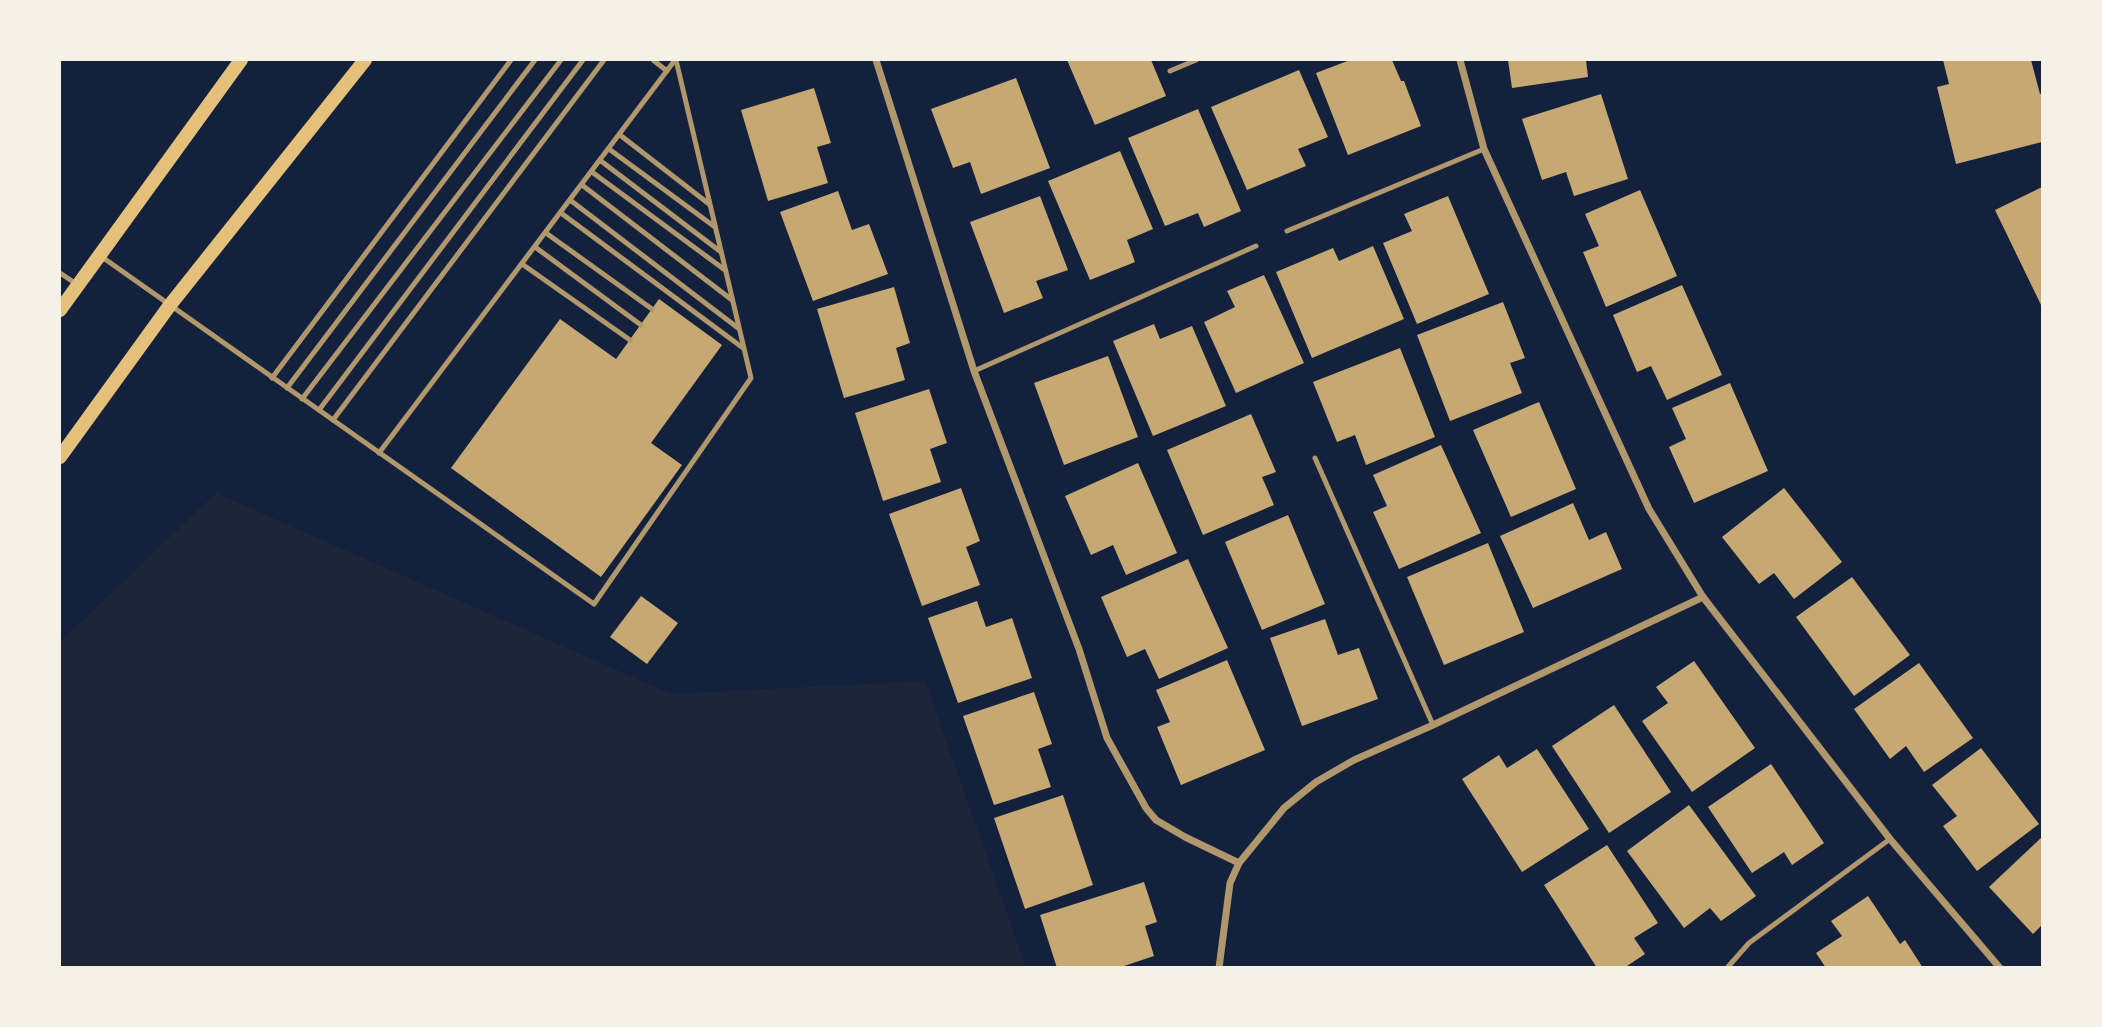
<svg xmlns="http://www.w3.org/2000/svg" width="2102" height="1027" viewBox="0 0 2102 1027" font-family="'DejaVu Sans',sans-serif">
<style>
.green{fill:#1d2539}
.building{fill:#c6a872}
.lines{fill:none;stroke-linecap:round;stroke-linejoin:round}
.service{stroke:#b1986c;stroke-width:5}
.minor{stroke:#b1986c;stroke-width:7}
.secondary{stroke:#e5c07b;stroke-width:14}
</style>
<rect width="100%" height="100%" fill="#14213d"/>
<path class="green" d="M216 493 671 694 925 681 1026 967H60V642Z"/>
<g class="building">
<path d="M1067 60H1151L1166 96 1095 125Z"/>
<path d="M1350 60H1392L1401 81H1404L1421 126 1348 155 1316 73Z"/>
<path d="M1508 60H1586L1588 77 1512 88Z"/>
<path d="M1943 60H2031L2040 94 2042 93V142L1956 164 1937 87 1949 84Z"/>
<path d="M1299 70 1328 137 1298 149 1306 166 1247 190 1211 107Z"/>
<path d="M1016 78 1050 168 981 194 970 162 953 168 931 109Z"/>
<path d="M814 88 831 143 817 147 828 183 768 201 741 110Z"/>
<path d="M1601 94 1628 179 1574 196 1566 172 1542 180 1522 119Z"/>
<path d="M1198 109 1241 211 1204 227 1198 213 1165 226 1128 138Z"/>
<path d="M1120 151 1153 229 1127 240 1135 262 1090 280 1048 181Z"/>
<path d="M2042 187V307L1995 210Z"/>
<path d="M1640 190 1677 276 1606 307 1583 252 1599 246 1585 214Z"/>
<path d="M838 191 852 230 869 224 888 274 813 301 780 212Z"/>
<path d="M1040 196 1068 270 1036 281 1043 298 1004 313 970 222Z"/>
<path d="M1448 196 1489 294 1417 324 1383 243 1412 231 1404 214Z"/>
<path d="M1373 246 1404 319 1312 358 1276 272 1333 248 1339 261Z"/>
<path d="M1264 275 1304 363 1236 393 1204 322 1235 307 1227 291Z"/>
<path d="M1682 285 1722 375 1667 400 1651 366 1637 372 1613 315Z"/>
<path d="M894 287 910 343 896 348 905 380 844 398 817 309Z"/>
<path d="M659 299 722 345 651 443 682 465 601 577 451 468 560 319 616 359Z"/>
<path d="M1503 302 1525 358 1510 363 1522 393 1450 421 1417 335Z"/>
<path d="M1154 324 1160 339 1192 326 1226 406 1153 436 1113 341Z"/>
<path d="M1400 348 1435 437 1366 465 1355 435 1337 442 1313 382Z"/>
<path d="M1108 356 1138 437 1064 465 1034 383Z"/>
<path d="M1730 383 1768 471 1694 503 1669 447 1686 439 1672 408Z"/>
<path d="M929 389 947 443 930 449 941 482 883 501 855 413Z"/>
<path d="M1539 402 1576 489 1511 517 1473 430Z"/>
<path d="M1251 414 1276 472 1262 477 1274 505 1203 535 1167 450Z"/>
<path d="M1441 445 1481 533 1399 569 1373 512 1387 506 1373 475Z"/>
<path d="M1138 463 1177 553 1126 575 1113 545 1091 555 1065 496Z"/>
<path d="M961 488 980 541 966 547 980 585 922 606 889 514Z"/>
<path d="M1784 488 1842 562 1794 599 1774 573 1759 584 1722 537Z"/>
<path d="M1573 503 1589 540 1606 532 1622 569 1533 608 1500 536Z"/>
<path d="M1288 515 1325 604 1262 630 1225 542Z"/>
<path d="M1488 543 1524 632 1444 665 1407 577Z"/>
<path d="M1188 559 1228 648 1159 679 1145 649 1127 657 1101 597Z"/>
<path d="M1852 577 1910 655 1854 696 1796 617Z"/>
<path d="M641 596 678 623 647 664 610 637Z"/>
<path d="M977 601 986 627 1012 618 1032 678 958 703 928 618Z"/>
<path d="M1325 619 1338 655 1359 648 1378 699 1302 726 1270 638Z"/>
<path d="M1227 660 1265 750 1181 785 1157 727 1170 722 1156 690Z"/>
<path d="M1694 661 1755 748 1692 792 1642 721 1668 703 1656 687Z"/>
<path d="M1919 663 1973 738 1924 772 1906 746 1890 759 1854 709Z"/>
<path d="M1034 692 1052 744 1038 749 1051 787 994 805 963 716Z"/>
<path d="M1614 705 1671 792 1609 833 1552 746Z"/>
<path d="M1981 748 2039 824 1977 871 1943 826 1957 816 1932 785Z"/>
<path d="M1537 749 1589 829 1522 872 1462 779 1499 755 1507 768Z"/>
<path d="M1771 764 1824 843 1792 865 1784 852 1752 873 1708 807Z"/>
<path d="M1063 795 1093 885 1025 909 994 818Z"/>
<path d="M1689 805 1756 896 1721 921 1710 908 1684 928 1627 851Z"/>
<path d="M2042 837V925L2033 934 1989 887Z"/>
<path d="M1607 845 1658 923 1634 938 1645 954 1624 968H1597L1544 885Z"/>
<path d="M1144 882 1157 922 1145 926 1154 956 1118 968H1057L1040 915Z"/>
<path d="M1868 896 1900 944 1905 940 1923 968H1826L1816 953 1842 936 1831 921Z"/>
</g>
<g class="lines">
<g class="service">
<path d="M653 60 667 71"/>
<path d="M1170 71 1196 60"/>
<path d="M620 135 709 204"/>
<path d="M609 149 715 227"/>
<path d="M601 161 721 252"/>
<path d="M592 172 725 270"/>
<path d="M582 185 732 300"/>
<path d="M570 200 738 328"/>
<path d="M561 213 743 348"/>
<path d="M1287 231 1484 149"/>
<path d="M546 233 652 309"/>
<path d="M535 247 641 325"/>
<path d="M102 257 594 604 751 378 676 60"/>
<path d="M522 264 630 340"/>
<path d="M60 273 78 285"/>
<path d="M974 371 1256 246"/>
<path d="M272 378 511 60"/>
<path d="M287 388 535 60"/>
<path d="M302 399 561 60"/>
<path d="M319 410 583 60"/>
<path d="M333 420 604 60"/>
<path d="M379 453 675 60"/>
<path d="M1315 458 1433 725"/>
<path d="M1727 968 1749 943 1890 839"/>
</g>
<g class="minor">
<path d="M876 60 974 371 1079 649 1107 738 1146 808 1156 820 1185 837 1239 863"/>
<path d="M1460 60 1484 149 1649 509 1703 597 1890 839 2000 968"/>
<path d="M1219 968 1230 883 1239 863 1284 808 1316 782 1354 760 1433 725 1703 597"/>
</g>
<g class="secondary">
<path d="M60 310 241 60"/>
<path d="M60 457 170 305 365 60"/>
</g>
</g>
<rect width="2102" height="1027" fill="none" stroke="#f6f1e7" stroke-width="122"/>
</svg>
